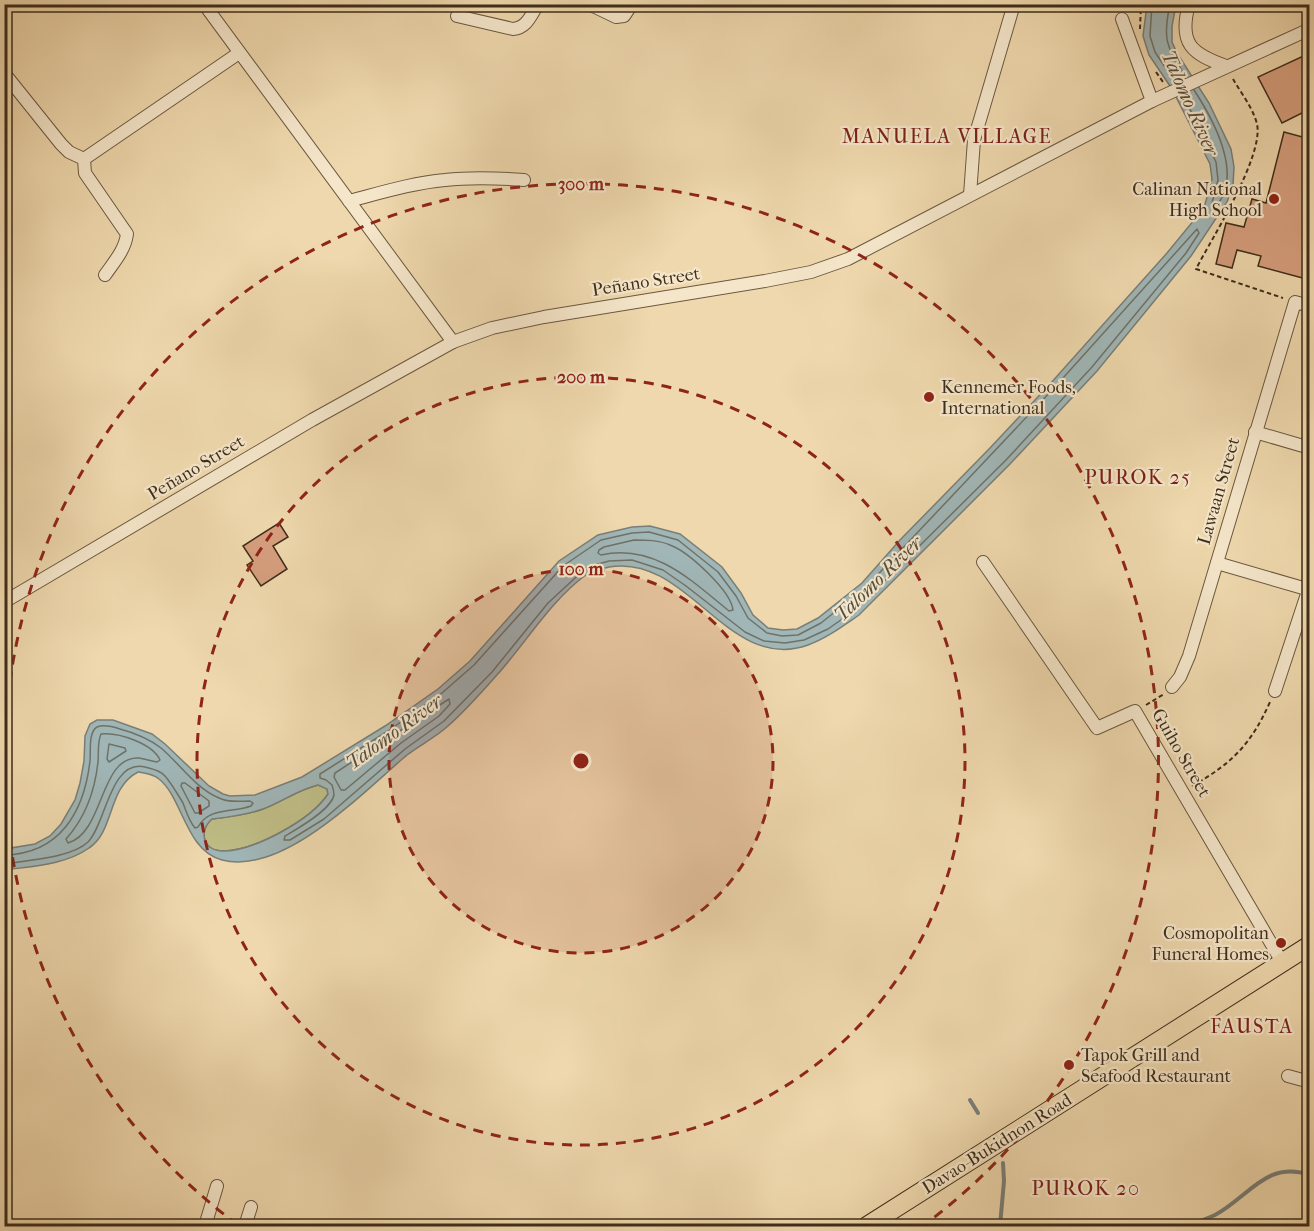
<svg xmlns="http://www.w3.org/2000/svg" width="1314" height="1231" viewBox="0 0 1314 1231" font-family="'IM FELL French Canon',serif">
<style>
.green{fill:#bfbd86;stroke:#7e7550;stroke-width:1.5}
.water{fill:#a0b6b7;stroke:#797f78;stroke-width:1.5;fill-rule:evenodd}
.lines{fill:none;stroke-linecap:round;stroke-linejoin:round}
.shore{stroke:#6f7268;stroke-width:1.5}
.stream{stroke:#797f78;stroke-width:4}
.building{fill:#d69e7d;stroke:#3e2d1a;stroke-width:1.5}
.minor-casing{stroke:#6a583f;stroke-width:14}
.highway-casing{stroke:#3e2d1a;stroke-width:20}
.path{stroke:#3e2d1a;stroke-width:2;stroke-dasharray:4.5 3;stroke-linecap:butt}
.minor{stroke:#f5e6ca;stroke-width:12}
.highway{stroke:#efd8ad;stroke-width:18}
.ring{fill:none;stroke:#8f2418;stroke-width:3;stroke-dasharray:10 8}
.poi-dot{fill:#8f2418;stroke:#f5e6ca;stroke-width:2}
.labels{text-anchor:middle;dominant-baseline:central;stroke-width:4.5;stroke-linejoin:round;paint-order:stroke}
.poi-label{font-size:18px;fill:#3e2d1a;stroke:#f5e6ca;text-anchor:end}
.street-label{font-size:18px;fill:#3e2d1a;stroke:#f5e6ca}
.water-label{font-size:20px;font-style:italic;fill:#564f41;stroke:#f5e6ca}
.neighbourhood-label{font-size:20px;letter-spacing:1.5px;fill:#7a1f14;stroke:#f5e6ca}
.centre{fill:#8f2418;stroke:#f5e6ca;stroke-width:3}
.ring-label{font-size:18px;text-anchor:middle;font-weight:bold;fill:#8f2418;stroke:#f5e6ca;stroke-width:4.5;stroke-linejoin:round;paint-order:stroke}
</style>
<rect width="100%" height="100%" fill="#efd8ad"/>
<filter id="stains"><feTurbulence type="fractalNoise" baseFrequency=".00333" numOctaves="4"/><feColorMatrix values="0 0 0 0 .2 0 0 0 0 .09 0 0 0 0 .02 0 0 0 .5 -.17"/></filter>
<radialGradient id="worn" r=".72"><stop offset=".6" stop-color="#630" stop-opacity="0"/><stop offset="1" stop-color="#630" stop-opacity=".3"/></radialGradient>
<path class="green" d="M318 785 327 788 328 794C311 820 254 851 223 851 203 851 198 831 212 819 229 817 246 815 263 809 282 802 297 790 318 785Z"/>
<path class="water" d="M1147 5H1176L1172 26V42L1177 53 1209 103 1231 149 1234 167 1233 185 1227 202 1191 256 1097 371 1010 464 859 615C843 626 827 638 808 645 728 674 688 553 609 567 602 569 592 570 587 574 550 601 526 643 496 676 481 693 465 711 448 726 436 737 420 745 407 755 364 791 284 876 222 860 185 850 183 798 159 779 153 774 145 773 138 772 107 788 115 831 89 848 65 865 33 866 5 870V849L35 844 50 836 61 824 75 800 80 783 84 761 85 736 90 724 97 720H113L152 734 165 744 209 786 223 794 230 796 255 795 302 777 385 726 438 689 470 661 559 561 598 535 632 527 650 526 680 534 722 567 741 593 753 615 768 628 783 630 797 629 818 618 862 583 900 540 990 448 1050 384 1167 253 1204 208 1212 179 1210 164 1172 89 1149 55 1143 36ZM318 785 327 789 328 794C311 820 254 851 223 851 203 851 198 831 212 819 229 817 246 815 263 809 282 802 297 790 318 785Z"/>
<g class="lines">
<g class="shore">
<path d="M1152 4 1150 36 1155 52 1175 82"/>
<path d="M1170 4C1162 41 1167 47 1186 77"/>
<path d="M1183 95 1216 162 1218 180 1212 203 1216 206C1244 175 1213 119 1194 90"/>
<path d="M1197 229 1199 233 1186 253 1092 367 1006 460 855 610 828 629 804 640 785 643 764 641 745 632 686 586 663 570 632 560 609 561 587 567 548 603 492 672 444 721 405 749 324 819 290 840H284L285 836C297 829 331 810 334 795 334 792 333 788 332 785L326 780 320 778V774L388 731 442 693 474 665 563 566 601 540 632 533 649 532 678 540 718 572 736 596 748 618 767 633 782 636 798 635 821 623 866 587 1054 388Z"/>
<path d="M634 540C646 540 659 540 670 545 689 552 731 591 733 610L729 611C692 581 654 543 601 555L598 553 599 550 604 547Z"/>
<path d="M449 699 450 704 439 716 401 743 345 790H341L334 777 335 773Z"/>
<path d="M101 734C119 732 153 744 160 760L157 762C151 761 145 759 139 758 99 756 105 832 68 843L66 839C85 818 95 790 98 762 99 753 97 743 101 734Z"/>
<path d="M109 744 125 748 126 751 109 762 107 759Z"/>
<path d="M182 783H185L209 801V806L198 813H195L181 786Z"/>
<path d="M4 855C60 854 84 812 90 761 91 752 88 732 97 727 104 724 114 727 120 729 135 733 148 738 161 748 180 764 195 788 219 798 229 803 240 801 250 801L253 803 251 806C232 813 209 807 198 827L195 828C189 821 186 811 183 803 178 795 172 784 165 776 160 770 152 769 145 767 110 759 106 824 88 842 71 858 28 860 4 864"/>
</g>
<g class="stream">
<path d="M970 1100 978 1113"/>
<path d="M1000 1226 1004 1181 1003 1163"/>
<path d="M1184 1226C1194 1223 1205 1220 1215 1215 1249 1197 1266 1160 1310 1175"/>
</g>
</g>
<g class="building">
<path d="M1310 53V109L1282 123 1258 77Z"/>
<path d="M1284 132 1310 139V280L1258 266 1261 256 1237 250 1232 268 1216 264 1226 223 1244 227 1252 199 1266 203Z"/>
<path d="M279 523 288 537 273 546 287 569 261 586 247 565 253 561 243 546Z"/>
</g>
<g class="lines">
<defs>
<g id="minor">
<path d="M204 4 453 342"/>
<path d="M589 4 616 17 624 16 632 4"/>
<path d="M1189 4C1178 44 1192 54 1226 66"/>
<path d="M457 16 513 29C527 28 531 15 538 4"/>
<path d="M1122 19 1152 101"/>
<path d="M4 73 61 144 69 152 84 159"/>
<path d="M84 159 239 53"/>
<path d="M84 159 85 173 127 234C125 250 114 262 105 275"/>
<path d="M970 195 974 140 1014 4"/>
<path d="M349 201C380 193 412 183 445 180 471 177 497 178 524 180"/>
<path d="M1255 432 1310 448"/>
<path d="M983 562 1097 728 1135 711 1282 962"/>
<path d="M1217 563 1310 590"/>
<path d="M4 602 312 420 453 342 492 328 544 317 765 281 811 272 848 259 1152 101 1310 29"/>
<path d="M1172 687 1180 677 1189 656 1295 302 1310 306"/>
<path d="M1275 691 1310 585"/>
<path d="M1288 1076 1310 1082"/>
<path d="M205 1226 217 1186"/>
<path d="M245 1226 251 1207"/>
</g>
<path id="highway" d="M867 1226 1310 945"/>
</defs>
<use href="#minor" class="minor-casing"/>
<use href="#highway" class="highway-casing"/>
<g class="path">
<path d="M1140 29 1141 4"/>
<path d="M1156 72 1163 82"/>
<path d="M1233 79C1241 93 1253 108 1257 124 1264 156 1212 238 1196 269L1283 298"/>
<path d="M1146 705 1164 694"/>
<path d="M1192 786C1233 763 1251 744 1270 702"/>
</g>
<use href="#minor" class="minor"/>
<use href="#highway" class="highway"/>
</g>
<circle cx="581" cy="761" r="192" fill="#8f2418" fill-opacity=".12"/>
<g class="ring">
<circle cx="581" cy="761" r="192"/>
<circle cx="581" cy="761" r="384"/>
<path d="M238 1225A577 577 0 0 1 5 786M5 736A577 577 0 1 1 924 1225"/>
</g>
<g class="poi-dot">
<circle cx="1274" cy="199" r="6"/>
<circle cx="929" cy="397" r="6"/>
<circle cx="1281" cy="943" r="6"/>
<circle cx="1069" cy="1065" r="6"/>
</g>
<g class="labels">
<g class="poi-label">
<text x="1262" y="189">Calinan National<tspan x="1262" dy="21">High School</tspan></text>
<text x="941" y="387" text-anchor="start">Kennemer Foods,<tspan x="941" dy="21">International</tspan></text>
<text x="1269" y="933">Cosmopolitan<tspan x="1269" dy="21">Funeral Homes</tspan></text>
<text x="1081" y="1055" text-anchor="start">Tapok Grill and<tspan x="1081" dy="21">Seafood Restaurant</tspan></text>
</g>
<g class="street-label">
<text transform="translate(646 282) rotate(-9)">Peñano Street</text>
<text transform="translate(196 468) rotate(-31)">Peñano Street</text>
<text transform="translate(1219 491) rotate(-74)">Lawaan Street</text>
<text transform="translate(1181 753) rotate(60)">Guiho Street</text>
<text transform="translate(997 1144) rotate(-32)">Davao-Bukidnon Road</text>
</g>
<g class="water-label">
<text transform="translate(1190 103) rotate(66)">Talomo River</text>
<text transform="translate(878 579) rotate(-44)">Talomo River</text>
<text transform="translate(394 732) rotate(-36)">Talomo River</text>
</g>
<g class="neighbourhood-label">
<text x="947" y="136">MANUELA VILLAGE</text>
<text x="1138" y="477">PUROK 25</text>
<text x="1252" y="1026">FAUSTA</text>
<text x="1086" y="1188">PUROK 20</text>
</g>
</g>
<circle cx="581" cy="761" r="9" class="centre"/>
<g class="ring-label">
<text x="581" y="190">300 m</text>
<text x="581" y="383">200 m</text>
<text x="581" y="575">100 m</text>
</g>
<rect width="1314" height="1231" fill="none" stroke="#efd8ad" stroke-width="24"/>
<rect x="6" y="6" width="1302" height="1219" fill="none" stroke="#3e2d1a" stroke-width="3"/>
<rect x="12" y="12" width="1290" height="1207" fill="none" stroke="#3e2d1a" stroke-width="1.5"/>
<rect width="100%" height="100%" filter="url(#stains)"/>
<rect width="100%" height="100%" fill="url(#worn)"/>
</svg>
